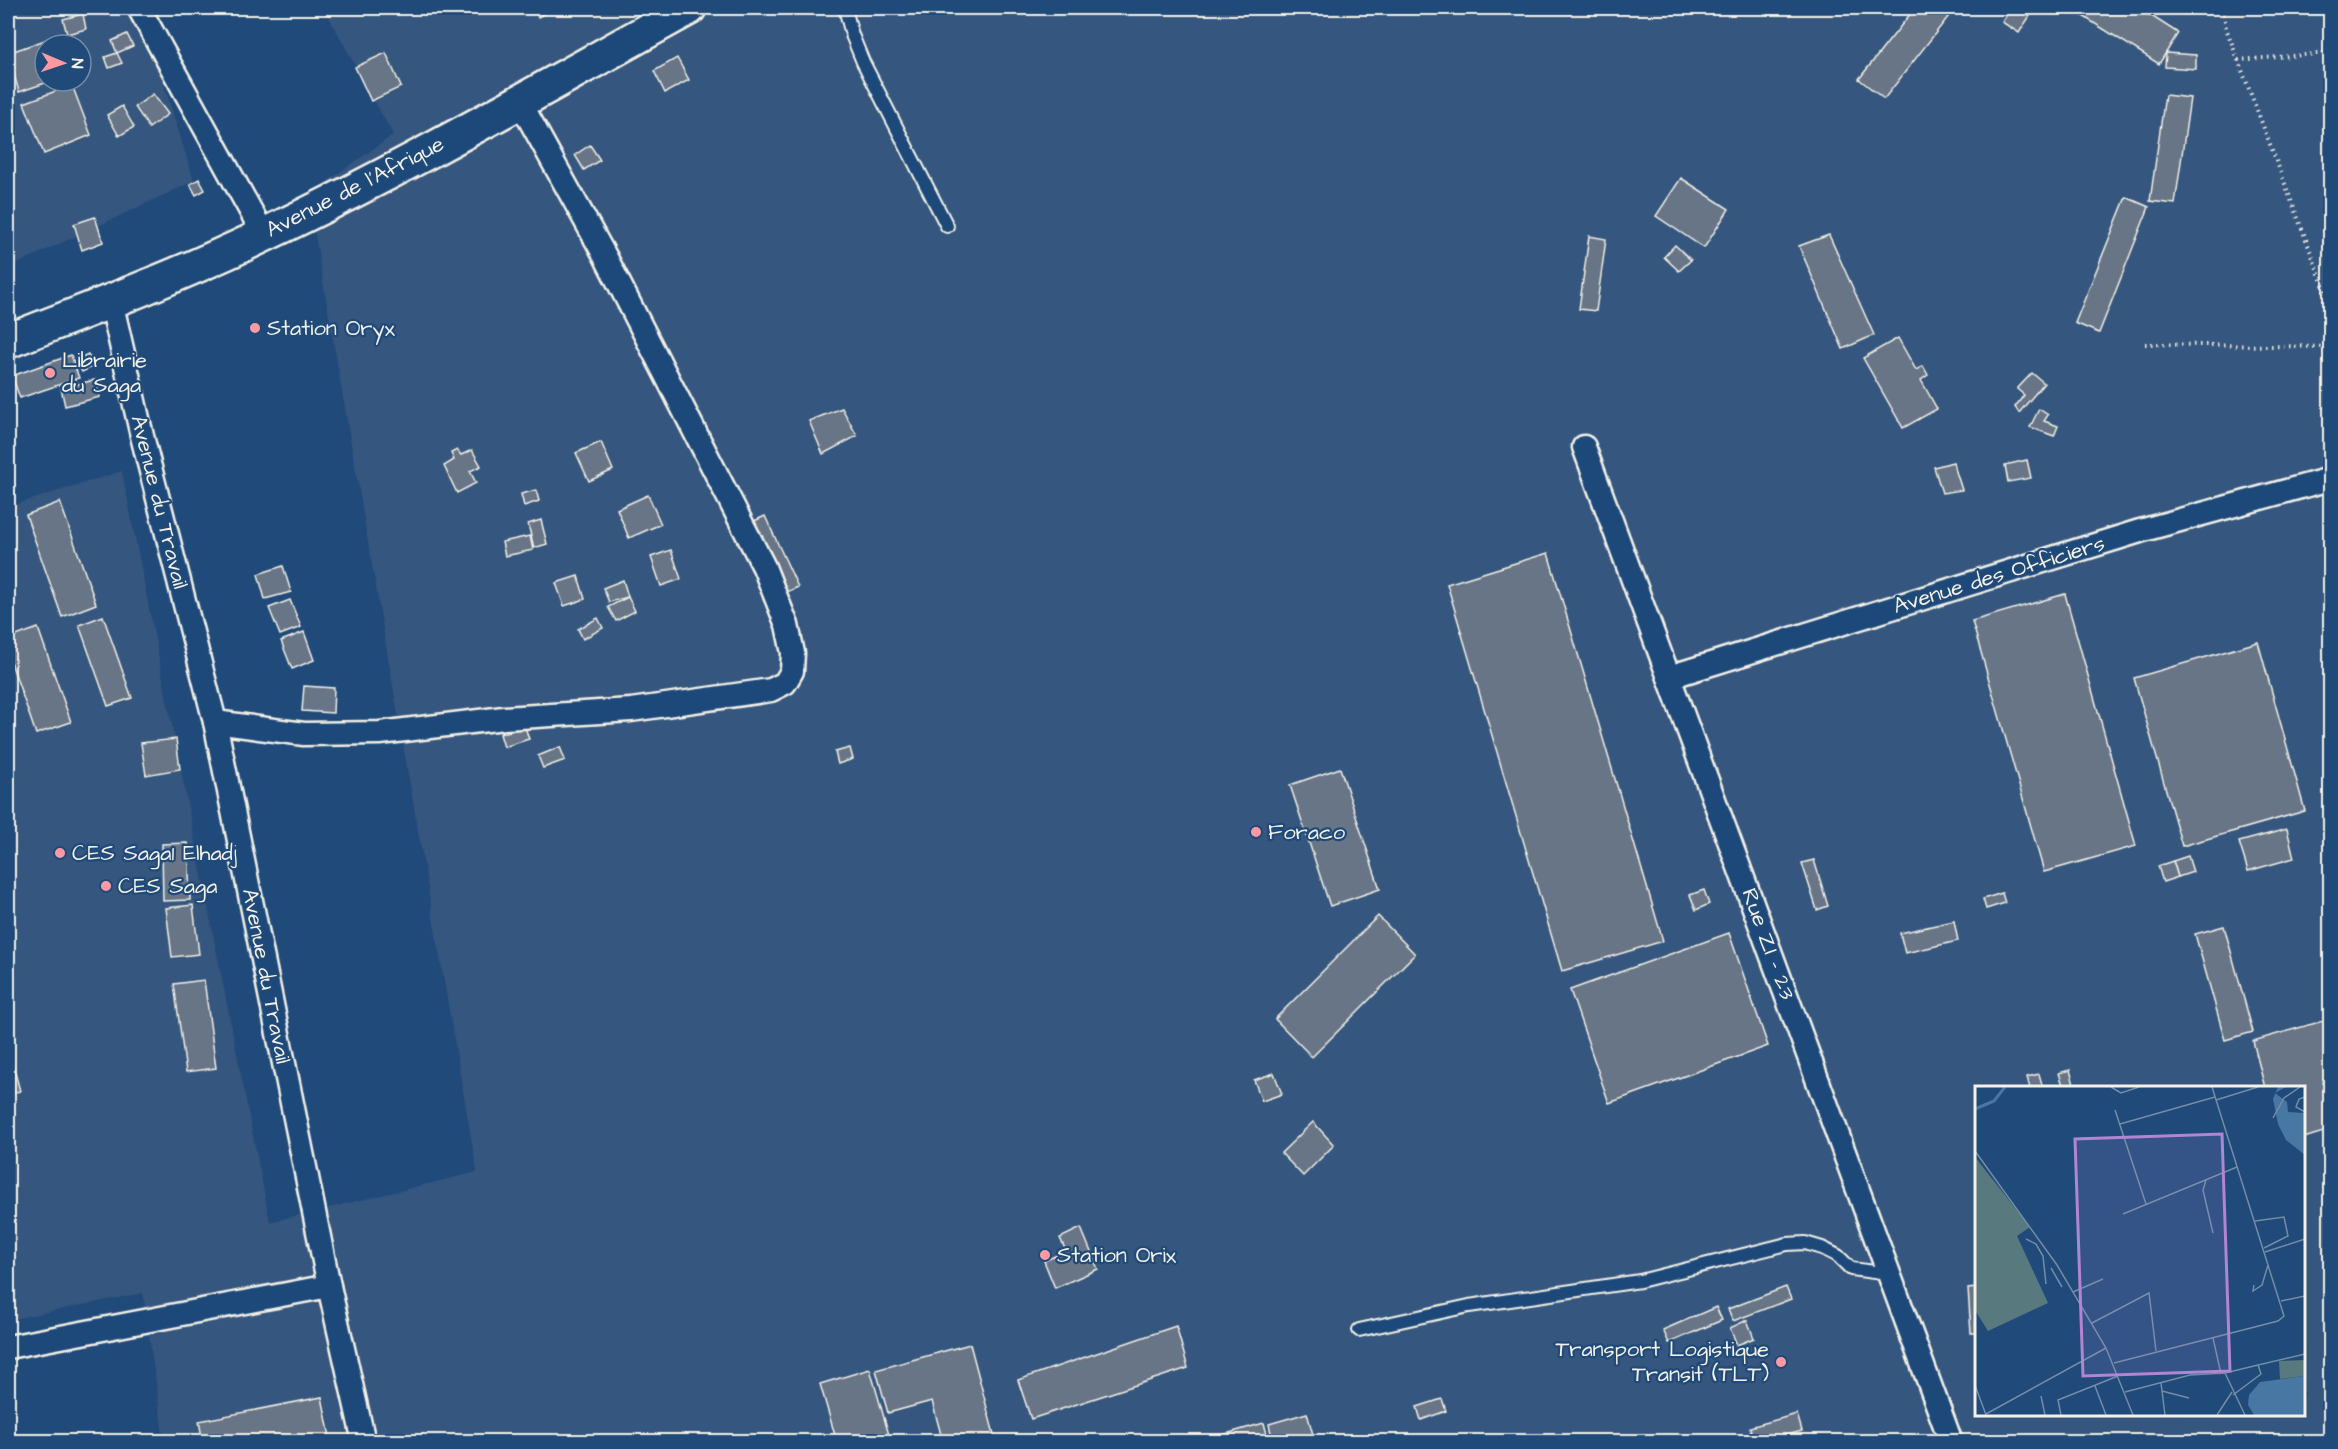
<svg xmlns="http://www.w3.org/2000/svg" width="2338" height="1449" viewBox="0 0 2338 1449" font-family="'Architects Daughter',sans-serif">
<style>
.built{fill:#35577e;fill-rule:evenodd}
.building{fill:#677486;stroke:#f4f1e8;stroke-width:1.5}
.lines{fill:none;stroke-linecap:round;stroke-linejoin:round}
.service-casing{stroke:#f4f1e8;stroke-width:16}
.minor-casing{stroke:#f4f1e8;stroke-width:27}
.secondary-casing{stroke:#f4f1e8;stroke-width:38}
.path{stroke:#f4f1e8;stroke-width:4;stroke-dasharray:1.5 4.5;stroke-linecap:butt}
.service{stroke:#1f4a7a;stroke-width:12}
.minor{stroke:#1f4a7a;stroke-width:22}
.secondary{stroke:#1f4a7a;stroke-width:33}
.poi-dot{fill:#ff9aa2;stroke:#1f4a7a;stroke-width:2}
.labels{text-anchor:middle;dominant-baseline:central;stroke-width:4.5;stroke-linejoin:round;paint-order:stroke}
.street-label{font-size:22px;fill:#f4f1e8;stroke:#1f4a7a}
.poi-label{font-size:22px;fill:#f4f1e8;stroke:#1f4a7a;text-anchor:start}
.inset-river{fill:none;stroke:#4877a4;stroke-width:3}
.inset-road{fill:none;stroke:#748da6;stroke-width:1.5}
.view{fill:#b185d1;fill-opacity:0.15;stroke:#b185d1;stroke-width:3}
.inset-edge{fill:none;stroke:#f4f1e8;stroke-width:3}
</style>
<rect width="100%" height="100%" fill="#1f4a7a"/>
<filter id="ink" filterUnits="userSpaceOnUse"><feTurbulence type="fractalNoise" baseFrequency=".0167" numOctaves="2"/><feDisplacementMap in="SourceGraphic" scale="12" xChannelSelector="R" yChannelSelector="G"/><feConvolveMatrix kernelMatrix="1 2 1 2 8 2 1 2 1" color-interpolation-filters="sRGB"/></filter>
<g filter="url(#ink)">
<g class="built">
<path d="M8 8H140L194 181 8 268ZM45 45H81V81H45Z"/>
<path d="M324 8H2330V1441H164L143 1293 8 1320V507L122 471 270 1222 477 1172 308 195 393 135ZM1976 1088H2304V1414H1976Z"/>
</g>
<g class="building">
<path d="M533 8H555L538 17Z"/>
<path d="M1915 8H1946L1952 12 1884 99 1859 79Z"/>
<path d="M2011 8H2035L2019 33 2002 22Z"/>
<path d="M2070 8H2139L2178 33 2159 64Z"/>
<path d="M83 14 86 29 67 34 63 19Z"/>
<path d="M127 34 133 46 117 53 112 41Z"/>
<path d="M48 39 50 45H45V81H51L19 92 8 53Z"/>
<path d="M117 53 122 63 109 68 105 57Z"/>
<path d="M386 53 401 87 371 101 355 67Z"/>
<path d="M2166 53 2196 55V69L2165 67Z"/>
<path d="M677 58 689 80 665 93 654 71Z"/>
<path d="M72 85 91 135 44 154 24 103Z"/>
<path d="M153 94 168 114 149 128 135 107Z"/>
<path d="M2165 95 2190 98 2175 204 2150 201Z"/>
<path d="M122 106 134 127 119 136 107 115Z"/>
<path d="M590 145 600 160 584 170 575 155Z"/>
<path d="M1681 178 1729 209 1704 248 1656 216Z"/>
<path d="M199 179 205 190 196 195 190 184Z"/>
<path d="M2126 197 2149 207 2099 333 2075 323Z"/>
<path d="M95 217 103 242 82 250 74 224Z"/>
<path d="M1829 235 1874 335 1843 349 1799 246Z"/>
<path d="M1589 236 1606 239 1596 311 1579 309Z"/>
<path d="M1675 245 1691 260 1679 271 1664 257Z"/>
<path d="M1898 338 1916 370 1923 366 1928 375 1921 380 1937 409 1903 428 1863 358Z"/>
<path d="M88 354 94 366 82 372 76 360Z"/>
<path d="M71 355 79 378 20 398 12 376Z"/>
<path d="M2032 373 2044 383 2019 413 2015 407 2024 395 2017 389Z"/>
<path d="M95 380 100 397 65 406 61 388Z"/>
<path d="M842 408 857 436 823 454 809 421Z"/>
<path d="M2039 409 2048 415 2044 421 2058 426 2054 436 2030 427Z"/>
<path d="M601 442 613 470 589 481 576 453Z"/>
<path d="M457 450 461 455 472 450 481 466 470 471 476 483 457 493 444 466 454 460 451 453Z"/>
<path d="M2027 460 2031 478 2008 482 2005 465Z"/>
<path d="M1953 462 1962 490 1942 493 1934 467Z"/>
<path d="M536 490 539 501 524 506 521 494Z"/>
<path d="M648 495 661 524 629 538 617 509Z"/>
<path d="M60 502 96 604 62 617 26 515Z"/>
<path d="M765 516 798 587 780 595 750 523Z"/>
<path d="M541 520 547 544 534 548 528 524Z"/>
<path d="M530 536 533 550 505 556 502 542Z"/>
<path d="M671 550 681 579 661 586 651 557Z"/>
<path d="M1548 553 1663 941 1562 971 1447 584Z"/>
<path d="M283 566 291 592 265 599 258 574Z"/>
<path d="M578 576 585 599 564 606 556 583Z"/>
<path d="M623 580 628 597 609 602 603 588Z"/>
<path d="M2065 594 2136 846 2044 872 1972 621Z"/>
<path d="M628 597 635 611 616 621 608 607Z"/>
<path d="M290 600 301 627 280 635 269 608Z"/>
<path d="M103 616 132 698 108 706 79 625Z"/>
<path d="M598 618 603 628 583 639 578 629Z"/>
<path d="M38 628 71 722 36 734 8 654V639Z"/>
<path d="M304 632 314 660 292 669 281 641Z"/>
<path d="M2258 642 2305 811 2182 846 2134 678Z"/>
<path d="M304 686 334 688 333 713 302 711Z"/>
<path d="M525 727 529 739 504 747 500 734Z"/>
<path d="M176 739 180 769 146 775 141 743Z"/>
<path d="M560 747 565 760 543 768 538 756Z"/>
<path d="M850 748 853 759 838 764 835 752Z"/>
<path d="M1340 768 1380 889 1330 906 1290 785Z"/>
<path d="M2330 822V843H2327L2326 823Z"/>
<path d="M2287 829 2294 858 2248 871 2239 842Z"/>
<path d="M188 843 190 900 163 901 162 844Z"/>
<path d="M2188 856 2193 872 2178 877 2173 861Z"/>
<path d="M1814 860 1828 906 1817 910 1802 863Z"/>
<path d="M2173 861 2178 877 2163 882 2158 866Z"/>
<path d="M1704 890 1709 904 1696 910 1690 895Z"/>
<path d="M2002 893 2005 903 1986 909 1983 899Z"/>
<path d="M193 905 199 954 172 957 166 908Z"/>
<path d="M1378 916 1415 954 1312 1057 1275 1019Z"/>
<path d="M1954 921 1958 941 1905 953 1900 933Z"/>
<path d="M2224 926 2253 1032 2225 1040 2195 934Z"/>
<path d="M1729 933 1768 1046 1609 1103 1570 990Z"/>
<path d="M204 980 216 1068 186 1072 174 984Z"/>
<path d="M2330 1019V1130L2304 1138V1088H2265L2253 1041Z"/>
<path d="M8 1047 20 1091 8 1094Z"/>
<path d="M2070 1070 2075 1088H2064L2059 1073Z"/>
<path d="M1274 1073 1282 1094 1262 1101 1254 1080Z"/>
<path d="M2039 1074 2043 1088H2030L2027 1077Z"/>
<path d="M1313 1122 1334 1145 1303 1176 1281 1153Z"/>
<path d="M1081 1228 1098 1269 1055 1288 1044 1261 1066 1251 1060 1238Z"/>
<path d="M1786 1287 1791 1299 1733 1321 1728 1309Z"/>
<path d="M1976 1288V1333H1971L1968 1289Z"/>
<path d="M1716 1307 1722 1320 1669 1343 1663 1330Z"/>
<path d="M1747 1320 1754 1338 1737 1345 1730 1328Z"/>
<path d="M1176 1326 1188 1368 1031 1419 1018 1380Z"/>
<path d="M970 1344 996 1442H943L932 1401 888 1413 876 1370Z"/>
<path d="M870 1369 891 1442H837L820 1384Z"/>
<path d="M322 1397 331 1442H203L199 1421Z"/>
<path d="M1442 1399 1446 1411 1421 1420 1417 1407Z"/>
<path d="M1307 1413 1315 1442H1273L1269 1424Z"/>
<path d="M1797 1414 1802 1431 1762 1442H1753L1750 1427Z"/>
<path d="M1264 1423 1269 1442H1198Z"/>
</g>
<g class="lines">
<defs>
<g id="service">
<path d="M845 8 852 35 863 62 947 226"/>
<path d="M1359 1330 1469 1306 1640 1281 1787 1244 1805 1243 1822 1248 1838 1256 1851 1269 1890 1274"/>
</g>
<g id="minor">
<path d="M139 8 264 235"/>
<path d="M111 301 142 436 215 722 329 1286 364 1442"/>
<path d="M1584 447 1951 1442"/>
<path d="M1669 677 2140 531 2330 479"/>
<path d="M215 722 304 734 380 733 504 718 631 710 771 690 785 683 792 671 793 653 787 625 764 567 605 256 520 102"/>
<path d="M8 1347 329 1286"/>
</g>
<path id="secondary" d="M8 341C94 308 181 275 264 235 409 166 549 85 689 8"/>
</defs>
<use href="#service" class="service-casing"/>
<use href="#minor" class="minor-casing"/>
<use href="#secondary" class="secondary-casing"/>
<g class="path">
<path d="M2223 8 2226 28 2330 303"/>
<path d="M2238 60 2330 53"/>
<path d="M2145 344 2330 347"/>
</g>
<use href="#service" class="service"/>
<use href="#minor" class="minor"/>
<use href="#secondary" class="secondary"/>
</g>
</g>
<g class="poi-dot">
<circle cx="255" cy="328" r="6"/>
<circle cx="50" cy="373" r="6"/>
<circle cx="1256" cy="832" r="6"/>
<circle cx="60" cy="853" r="6"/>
<circle cx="106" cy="886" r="6"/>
<circle cx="1045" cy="1255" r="6"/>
<circle cx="1781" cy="1362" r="6"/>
</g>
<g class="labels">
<g class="street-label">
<text transform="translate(355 187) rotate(-27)">Avenue de l'Afrique</text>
<text transform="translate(159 502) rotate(76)">Avenue du Travail</text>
<text transform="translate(1999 575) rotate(-17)">Avenue des Officiers</text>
<text transform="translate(1768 944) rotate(70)">Rue ZI - 23</text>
<text transform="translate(266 976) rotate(79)">Avenue du Travail</text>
</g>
<g class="poi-label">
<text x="267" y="328">Station Oryx</text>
<text x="62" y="360">Librairie<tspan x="62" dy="25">du Saga</tspan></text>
<text x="1268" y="832">Foraco</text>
<text x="72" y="853">CES Saga1 Elhadj</text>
<text x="118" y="886">CES Saga</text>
<text x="1057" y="1255">Station Orix</text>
<text x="1769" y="1349" text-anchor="end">Transport Logistique<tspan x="1769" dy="25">Transit (TLT)</tspan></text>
</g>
</g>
<g transform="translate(1975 1086)">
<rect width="330" height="330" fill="#1f4a7a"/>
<path d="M0 71 55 141 42 150 73 217 13 245 0 224ZM330 274V290L305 293 304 275Z" fill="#587a7f"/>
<path d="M303 1H311L300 7 312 16 313 26 330 27V69L311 54 303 38 298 13ZM330 290V329H279L273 319 274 309 285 296Z" fill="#4877a4"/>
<path class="inset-river" d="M0 23 19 15 30 1"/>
<path class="inset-road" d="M136 1 146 7 164 1M330 11 324 13 321 21 330 26M241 14 283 1M140 24 171 118M298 32 309 12 325 1M145 38 240 11M0 65 82 179 131 262 158 329M231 94 228 104 238 147M148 128 262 81M280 135 309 131 313 150 289 162M51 153 61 158 68 170 71 198M290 166 330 153M76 182 87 201M279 199 278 205 287 199 293 179M98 206 128 193M306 215 330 210M117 237 174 207 181 265M238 252 246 288M139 277 303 235 309 230 237 1M250 287 283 279M186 297 190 329M0 299 11 329M120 300 131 329M187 305 214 312M150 306 215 289 250 287 270 329M258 309 286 288 283 279 330 268M66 310 70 329M11 328 131 262M86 329 83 314 143 290M242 329 257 306"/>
<path class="view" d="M247 48 255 285 108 290 100 53Z"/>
<rect width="330" height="330" class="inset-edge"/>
</g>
<rect width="2338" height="1449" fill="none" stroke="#1f4a7a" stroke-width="30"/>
<rect x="15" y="15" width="2308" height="1419" fill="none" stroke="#f4f1e8" stroke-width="2" filter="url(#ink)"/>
<g transform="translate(63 63) rotate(92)"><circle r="28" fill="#1f4a7a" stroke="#748da6" stroke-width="1.5"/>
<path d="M0-4.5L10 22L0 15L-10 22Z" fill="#ff9aa2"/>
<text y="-9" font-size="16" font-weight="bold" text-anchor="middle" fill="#f4f1e8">N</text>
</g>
</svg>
